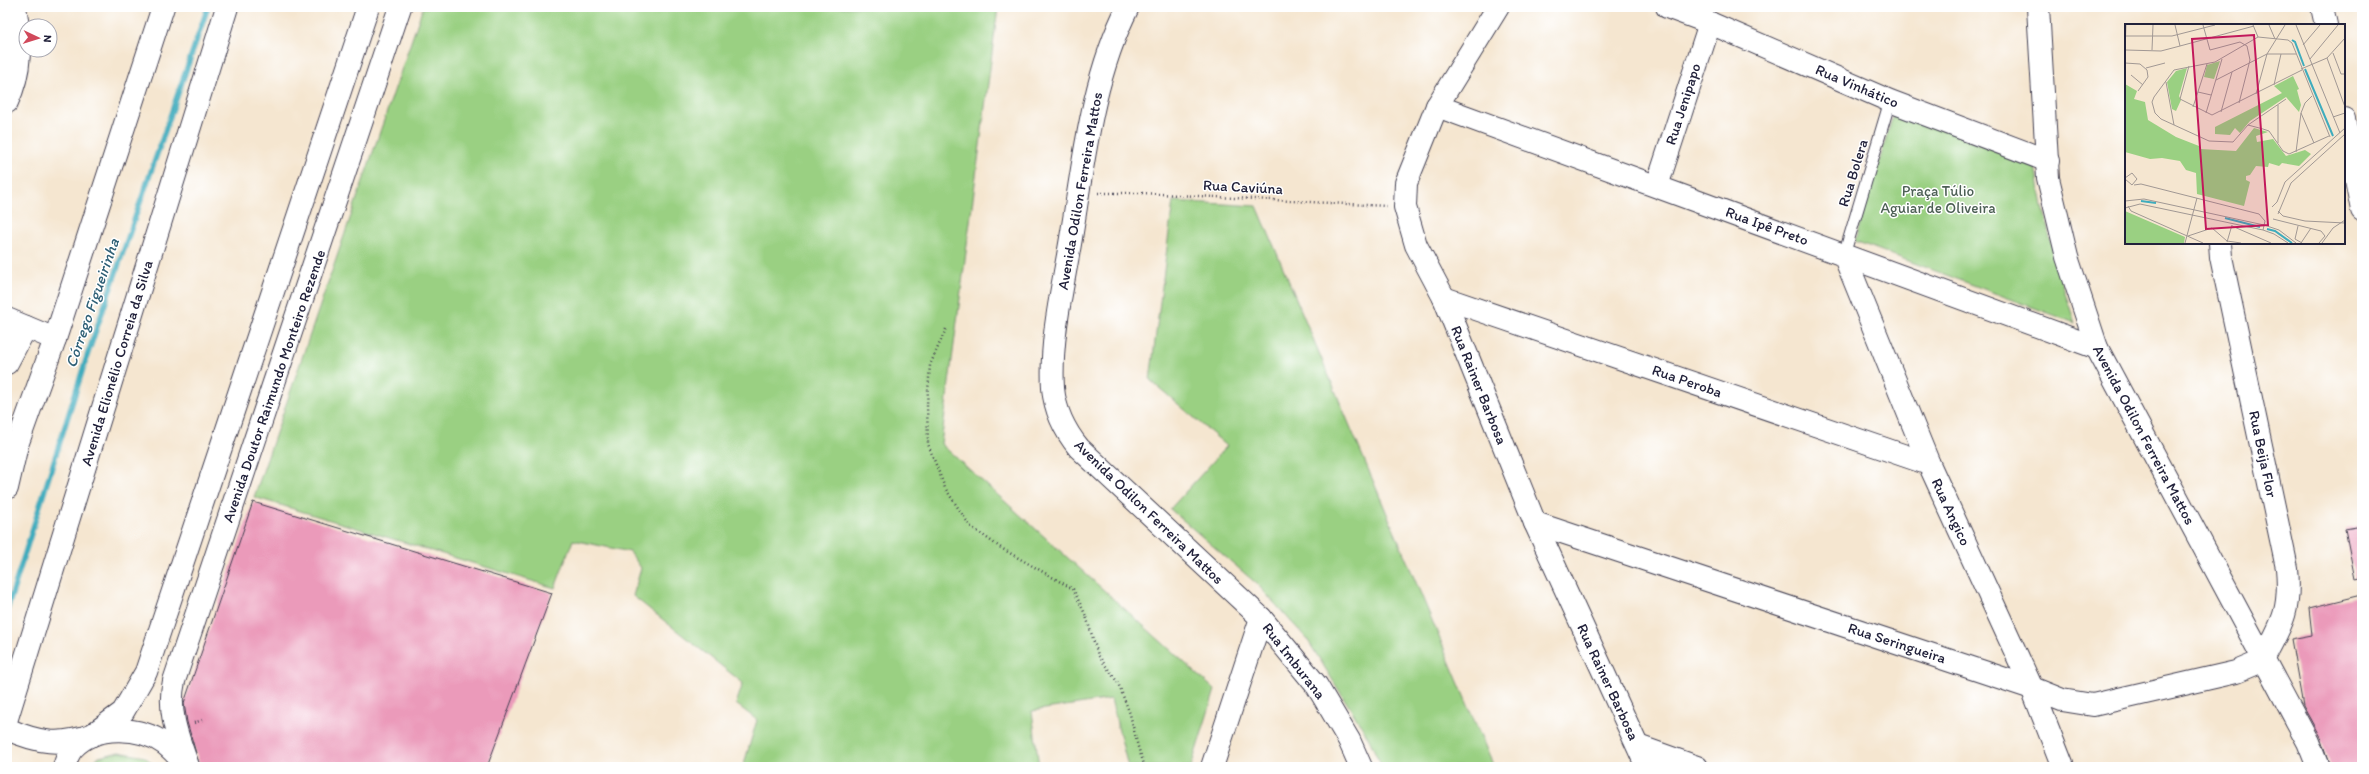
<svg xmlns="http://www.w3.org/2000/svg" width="2369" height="774" viewBox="0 0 2369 774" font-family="Itim,sans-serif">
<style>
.green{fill:#9ad082;stroke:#5e795e}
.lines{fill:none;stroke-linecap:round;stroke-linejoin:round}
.stream{stroke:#3facbd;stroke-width:5.5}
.building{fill:#eb9aba}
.lane-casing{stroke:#423f51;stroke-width:13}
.street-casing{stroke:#423f51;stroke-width:24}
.secondary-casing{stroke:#423f51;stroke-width:24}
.primary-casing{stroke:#423f51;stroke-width:24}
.path{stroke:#423f51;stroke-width:2.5;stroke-dasharray:1 3;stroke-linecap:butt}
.lane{stroke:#fff;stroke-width:11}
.street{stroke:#fff;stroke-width:22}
.secondary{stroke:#fff;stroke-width:22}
.primary{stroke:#fff;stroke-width:22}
.labels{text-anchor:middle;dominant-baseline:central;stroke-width:3;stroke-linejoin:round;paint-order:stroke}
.street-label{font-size:15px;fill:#22223b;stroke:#fff}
.park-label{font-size:15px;fill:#4c5f54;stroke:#fff}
.water-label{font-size:16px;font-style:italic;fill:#2f6076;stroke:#fff}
.inset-river{fill:none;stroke:#3facbd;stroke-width:2}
.inset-road{fill:none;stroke:#a19894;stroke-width:1}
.view{fill:#c2185b;fill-opacity:0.15;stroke:#c2185b;stroke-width:2}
.inset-edge{fill:none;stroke:#22223b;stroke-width:2}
</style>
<rect width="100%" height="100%" fill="#fff"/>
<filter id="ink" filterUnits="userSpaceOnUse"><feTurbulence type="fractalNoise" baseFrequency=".025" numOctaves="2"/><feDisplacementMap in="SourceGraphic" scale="8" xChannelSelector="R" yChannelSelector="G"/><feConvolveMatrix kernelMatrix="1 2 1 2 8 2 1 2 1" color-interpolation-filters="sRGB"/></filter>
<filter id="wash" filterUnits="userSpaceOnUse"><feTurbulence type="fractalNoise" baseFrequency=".012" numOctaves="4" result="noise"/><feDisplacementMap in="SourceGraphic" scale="16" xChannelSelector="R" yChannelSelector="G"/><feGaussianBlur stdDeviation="0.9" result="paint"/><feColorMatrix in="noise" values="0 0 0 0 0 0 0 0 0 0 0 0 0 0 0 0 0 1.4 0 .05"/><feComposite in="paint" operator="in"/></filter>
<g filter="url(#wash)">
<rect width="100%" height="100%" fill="#f5e6d0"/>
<g class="green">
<path d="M423 7H998L941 444 1215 690 1191 767H1128L1111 699 1032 711 1039 767H743L757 720 736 704 743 683 633 596 641 568 630 552 573 540 555 588 254 497Z"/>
<path d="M1895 109 2036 166C2044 220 2057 271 2075 323L1855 241Z"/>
<path d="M1173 201 1257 206 1494 767H1382L1368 737 1307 639 1257 584 1170 509 1227 446 1150 380Z"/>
<path d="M119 752 145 757 156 767H87L99 757Z"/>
</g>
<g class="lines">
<path class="stream" d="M7 610 87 356 208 7"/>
</g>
<g id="blocks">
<g class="building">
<path d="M253 502 552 593 487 767H200L187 722 184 703Z"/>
<path d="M2362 526V578L2355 579 2345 529Z"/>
<path d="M2362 595V767H2330L2320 737 2303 706 2291 639 2312 635 2309 608Z"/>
</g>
</g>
</g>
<g filter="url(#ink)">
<use href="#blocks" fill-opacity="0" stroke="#423f51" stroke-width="1"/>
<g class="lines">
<defs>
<path id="lane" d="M1844 255 1890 101"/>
<g id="street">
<path d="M1128 7C1092 78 1084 160 1071 238 1063 287 1050 338 1053 388 1055 410 1065 431 1079 448L1261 618 1212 767"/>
<path d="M1498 7 1437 106 1406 183 1405 207 1416 245 1444 298 1535 523 1647 767"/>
<path d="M1667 7 1710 23 1890 101 2048 161"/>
<path d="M2038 7 2048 178 2067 257 2097 348 2308 742 2318 767"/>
<path d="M2322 7 2326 25"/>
<path d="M7 102C22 71 21 40 15 7"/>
<path d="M1437 106 2097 348"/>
<path d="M2344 119 2362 210"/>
<path d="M1657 186 1710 23"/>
<path d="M1844 255 1929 464 2032 688 2063 767"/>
<path d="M1444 298 1929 464"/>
<path d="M7 319 55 339"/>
<path d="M7 363 26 327"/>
<path d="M1535 523 2032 688 2062 700 2093 705 2236 672 2262 661C2282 624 2291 611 2287 568L2221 257 2220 243"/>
<path d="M1261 618 1317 686 1349 740 1361 767"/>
<path d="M1638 746 1697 767"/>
</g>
<g id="secondary">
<path d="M7 488 17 445 55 339 163 7"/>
<path d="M7 718 227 7"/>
<path d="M7 729C39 743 59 746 92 735"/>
</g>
<g id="primary">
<path d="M92 735 123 712 146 672 368 7"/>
<path d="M188 766C178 738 167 711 174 681L400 7"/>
<path d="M64 767C66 761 68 753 73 748 95 724 140 726 165 744 172 749 178 757 185 763"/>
</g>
</defs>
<use href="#lane" class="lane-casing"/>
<use href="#street" class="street-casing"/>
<use href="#secondary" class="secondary-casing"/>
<use href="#primary" class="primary-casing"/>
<g class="path">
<path d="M1098 193H1141L1386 206"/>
<path d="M946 329 930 365 927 404 928 444 945 488 970 526 1001 548 1073 589 1086 616 1098 655 1118 683 1130 714 1138 747 1145 767"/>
<path d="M194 723 202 720"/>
</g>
<use href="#lane" class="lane"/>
<use href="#street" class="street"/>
<use href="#secondary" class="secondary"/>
<use href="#primary" class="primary"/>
</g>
</g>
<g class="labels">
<g class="street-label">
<text transform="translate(1857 86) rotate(23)">Rua Vinhático</text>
<text transform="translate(1683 104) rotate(-72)">Rua Jenipapo</text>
<text transform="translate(1853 173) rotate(-73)">Rua Bolera</text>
<text transform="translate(1243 187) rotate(3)">Rua Caviúna</text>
<text transform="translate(1080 191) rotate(-80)">Avenida Odilon Ferreira Mattos</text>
<text transform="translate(1767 226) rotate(20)">Rua Ipê Preto</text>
<text transform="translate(117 363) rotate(-73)">Avenida Elionélio Correia da Silva</text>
<text transform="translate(1687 381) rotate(19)">Rua Peroba</text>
<text transform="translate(1479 385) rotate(68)">Rua Rainer Barbosa</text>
<text transform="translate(274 386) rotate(-71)">Avenida Doutor Raimundo Monteiro Rezende</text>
<text transform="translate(2144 435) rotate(62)">Avenida Odilon Ferreira Mattos</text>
<text transform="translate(2263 454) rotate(78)">Rua Beija Flor</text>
<text transform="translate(1149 512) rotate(44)">Avenida Odilon Ferreira Mattos</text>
<text transform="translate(1951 512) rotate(65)">Rua Angico</text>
<text transform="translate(1897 643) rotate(18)">Rua Seringueira</text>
<text transform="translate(1294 661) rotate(52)">Rua Imburana</text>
<text transform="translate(1608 682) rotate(65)">Rua Rainer Barbosa</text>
</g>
<g class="park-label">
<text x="1938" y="191">Praça Túlio<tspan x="1938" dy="17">Aguiar de Oliveira</tspan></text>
</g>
<g class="water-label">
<text transform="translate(92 303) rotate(-71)">Córrego Figueirinha</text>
</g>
</g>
<g transform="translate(2125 24)">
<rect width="220" height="220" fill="#f5e6d0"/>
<path d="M95 37 89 55 79 53 82 41ZM62 44 54 72 56 76 51 87 47 85 42 58 51 47ZM168 52 174 65 172 66 176 81 174 88 161 73 125 97 115 109 110 104 105 111 90 110V103L157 69 149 62ZM0 60 12 67 9 75 20 78 23 96 51 113 74 122 75 125 111 127 129 104 143 108 131 112 132 118 148 115 161 132 180 126 186 130 174 142 157 139 154 142 144 139 143 143 131 142 125 151 121 152V156L125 158 119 182 72 170 71 149 61 146 55 137 37 134 25 135 0 128ZM0 187 60 213 59 219H0Z" fill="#9ad082"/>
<path class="inset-river" d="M167 16 170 18 179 42M180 45 208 112M16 177 31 179M100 194 135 203M142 205 150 207 167 219"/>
<path class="inset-road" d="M50 1 55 22 129 2M78 1 85 26 115 18 122 22 125 36 114 79M128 1 133 13M144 1 150 15M171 1 215 109M0 12H47L90 1M133 13 90 38 49 46 29 73 27 78 30 89 36 95 84 117 108 118 123 101 138 105 144 107 158 127 164 130 204 112M133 13 163 16 167 19 205 113M178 21 195 1M1 26 36 27 55 22M27 26 28 1M0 27 1 1M208 29 216 50H220M202 34 220 83M185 35 213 1M0 39 15 40 22 46 23 53 13 67M64 42 55 75 87 91 177 46M21 44 40 39M176 45 202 34 220 14M6 51 18 61M91 56 142 30H171M41 58 49 101M149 61 156 30M73 68 86 71M131 70 142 30 160 1M68 83 82 40M96 88 107 48M81 89 97 35M176 89 189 119M208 93 220 89M123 101 161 75M153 119V81M171 128 176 89 180 79 187 72M0 154 7 149 12 155 7 161 0 155M9 161 16 160 134 190 140 197 138 206 149 210 163 219M0 177 19 175 139 201M3 182 6 187 78 219M147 183 152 178 160 158 220 104M0 184 15 180 138 206M153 187 158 192 180 197 220 199M153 190 166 159 220 110M148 195 196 207 200 212 194 219M139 201 154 206 171 219M107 202 146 219M173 202 170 215 177 219M63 212 87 204 102 217 116 219M102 218 107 201M60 219 72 174M176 219 186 204M197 219 208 204 220 196"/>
<path class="view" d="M129 11 143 201 81 205 67 15Z"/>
<rect width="220" height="220" class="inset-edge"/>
</g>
<rect width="2369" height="774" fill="none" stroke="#fff" stroke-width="24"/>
<g transform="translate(38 38) rotate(94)"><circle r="19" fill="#ffffff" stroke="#a7a7b1"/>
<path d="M0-3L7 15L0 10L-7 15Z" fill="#d1495b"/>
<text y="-6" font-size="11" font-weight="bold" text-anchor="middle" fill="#22223b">N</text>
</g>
</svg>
